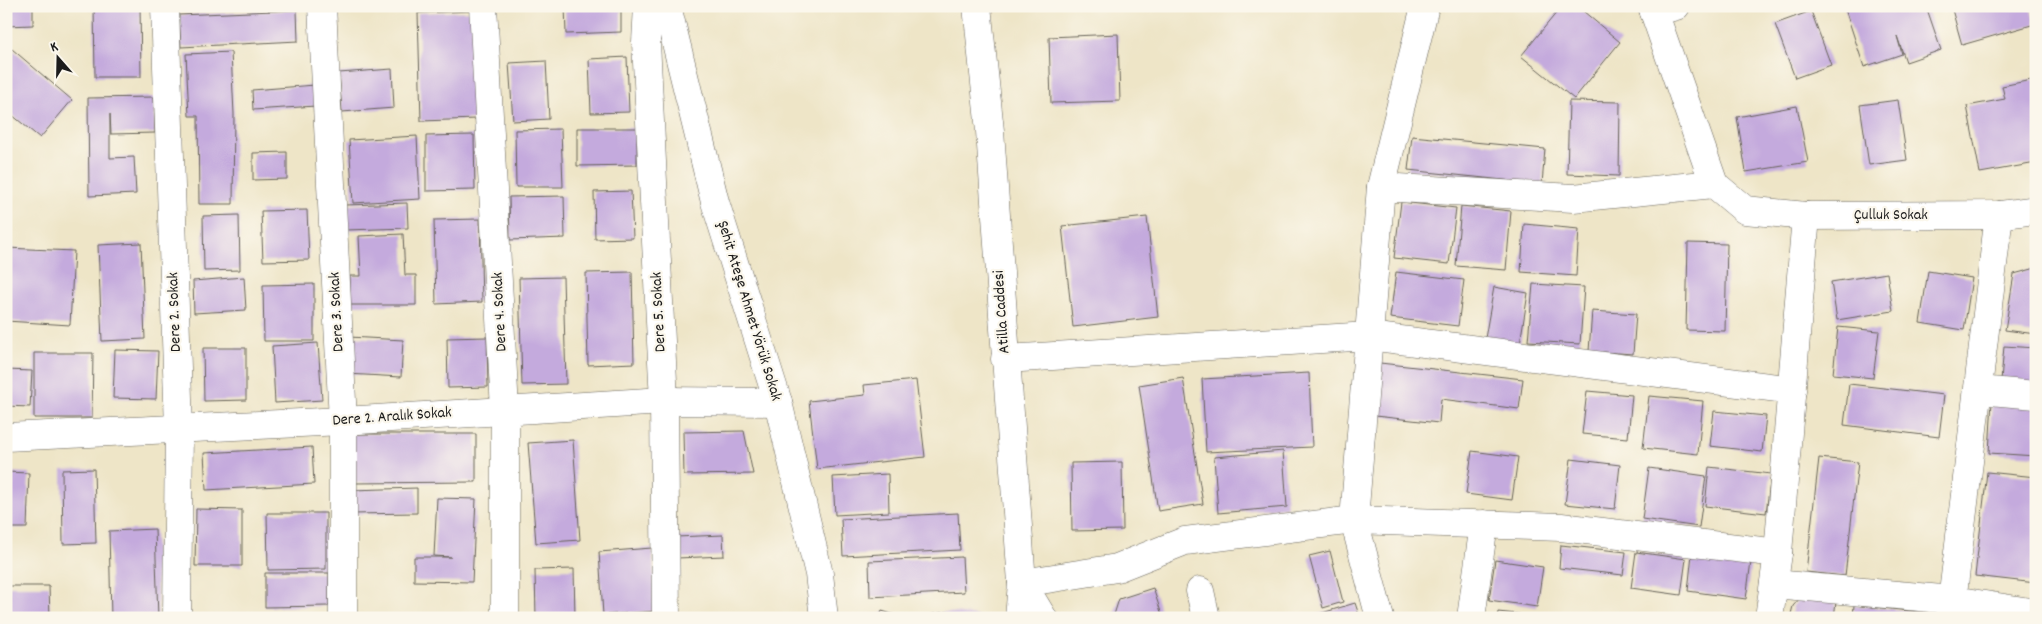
<svg xmlns="http://www.w3.org/2000/svg" width="2042" height="624" viewBox="0 0 2042 624" font-family="Dekko,sans-serif">
<style>
.building{fill:#c4aadd}
.lines{fill:none;stroke-linecap:round;stroke-linejoin:round}
.minor-casing{stroke:#666258;stroke-width:29}
.minor{stroke:#fff;stroke-width:28}
.labels{text-anchor:middle;dominant-baseline:central;stroke-width:4.5;stroke-linejoin:round;paint-order:stroke}
.street-label{font-size:16px;fill:#1c1c1c;stroke:#fbf7ec}
</style>
<rect width="100%" height="100%" fill="#fbf7ec"/>
<filter id="ink" filterUnits="userSpaceOnUse"><feTurbulence type="fractalNoise" baseFrequency=".02" numOctaves="2"/><feDisplacementMap in="SourceGraphic" scale="10" xChannelSelector="R" yChannelSelector="G"/><feConvolveMatrix kernelMatrix="1 2 1 2 8 2 1 2 1" color-interpolation-filters="sRGB"/></filter>
<filter id="wash" filterUnits="userSpaceOnUse"><feTurbulence type="fractalNoise" baseFrequency=".0096" numOctaves="4" result="noise"/><feDisplacementMap in="SourceGraphic" scale="20" xChannelSelector="R" yChannelSelector="G"/><feGaussianBlur stdDeviation="1.12" result="paint"/><feColorMatrix in="noise" values="0 0 0 0 0 0 0 0 0 0 0 0 0 0 0 0 0 1.4 0 .05"/><feComposite in="paint" operator="in"/></filter>
<g filter="url(#wash)">
<rect width="100%" height="100%" fill="#eee5c7"/>
<g id="blocks">
<g class="building">
<path d="M6 6H33V25L6 26Z"/>
<path d="M94 6H140L141 77H95Z"/>
<path d="M565 6H621V32L566 34Z"/>
<path d="M1562 6H1577L1620 42 1574 99 1521 56Z"/>
<path d="M1844 6H1926L1941 50 1906 62 1897 36 1902 54 1864 67Z"/>
<path d="M1951 6H2030L2035 24 1962 45Z"/>
<path d="M297 10 298 41 181 47 179 15Z"/>
<path d="M474 11 476 119 421 121 418 13Z"/>
<path d="M1811 11 1831 65 1795 78 1775 24Z"/>
<path d="M1118 34 1120 101 1051 103 1049 37Z"/>
<path d="M12 49 72 100 40 138 6 110V55Z"/>
<path d="M231 52 234 114 233 204H199L198 116H189L186 54Z"/>
<path d="M627 57 629 112 591 113 589 59Z"/>
<path d="M546 61 549 119 513 121 509 63Z"/>
<path d="M392 69 394 108 342 112 339 73Z"/>
<path d="M2036 79V163L1980 173 1967 106 2005 99 2002 86Z"/>
<path d="M315 85 316 106 253 110 252 90Z"/>
<path d="M154 97 155 133 111 134 110 114V158L134 157 136 194 89 196 88 98Z"/>
<path d="M1898 100 1907 160 1869 165 1860 105Z"/>
<path d="M1569 101 1620 102 1619 176 1567 174Z"/>
<path d="M1797 106 1808 162 1746 172 1737 117Z"/>
<path d="M577 128H637V165L577 166Z"/>
<path d="M561 129 563 187H516L515 130Z"/>
<path d="M474 135 475 190 426 191V136Z"/>
<path d="M417 136 420 199 353 203 349 140Z"/>
<path d="M1412 136 1545 149 1542 184 1408 170Z"/>
<path d="M287 152V179L253 180V153Z"/>
<path d="M631 191 633 238 595 239 594 192Z"/>
<path d="M564 196 565 238 510 240 509 197Z"/>
<path d="M1401 202 1456 208 1449 264 1394 258Z"/>
<path d="M407 203 408 228 346 230 345 205Z"/>
<path d="M1461 206 1511 211 1506 270 1456 266Z"/>
<path d="M307 210 309 260 263 261 261 211Z"/>
<path d="M239 215 240 270 204 271 203 216Z"/>
<path d="M1147 217 1158 317 1073 327 1062 226Z"/>
<path d="M480 219 482 302 436 304 434 220Z"/>
<path d="M1524 224 1579 229 1576 276 1521 272Z"/>
<path d="M403 234 405 275H416V305H350V276H361L359 236Z"/>
<path d="M141 243 145 339 102 341 98 245Z"/>
<path d="M1688 243 1727 244 1725 331 1686 330Z"/>
<path d="M6 248 74 251 70 325 6 321Z"/>
<path d="M2036 268V334L2005 330 2014 274Z"/>
<path d="M1928 271 1972 278 1964 330 1920 323Z"/>
<path d="M632 272 634 363 588 365 586 273Z"/>
<path d="M1396 272 1464 280 1458 326 1390 318Z"/>
<path d="M1887 273 1893 311 1837 320 1831 282Z"/>
<path d="M244 277 246 310 194 313 193 281Z"/>
<path d="M563 277 566 384 522 385 519 278Z"/>
<path d="M314 284V341H264L263 285Z"/>
<path d="M1533 284 1584 287 1580 344 1528 341Z"/>
<path d="M1494 287 1528 293 1519 350 1484 344Z"/>
<path d="M1592 311 1636 314 1633 354 1589 351Z"/>
<path d="M1838 327 1879 331 1873 378 1833 374Z"/>
<path d="M349 337 403 340 401 377 347 374Z"/>
<path d="M487 337 488 387 448 388 447 338Z"/>
<path d="M318 343 322 400 275 403 272 346Z"/>
<path d="M2004 346 2036 348V384L2001 381Z"/>
<path d="M203 348H246V400L204 401Z"/>
<path d="M115 350 158 351 156 399 113 398Z"/>
<path d="M34 353H93L92 418H34Z"/>
<path d="M1380 363 1523 379 1519 409 1441 399 1439 423 1375 416Z"/>
<path d="M6 370 32 371 30 407 6 406Z"/>
<path d="M1309 373 1312 447 1206 452 1202 379Z"/>
<path d="M1183 378 1203 504 1158 511 1139 385Z"/>
<path d="M916 380 925 457 817 469 809 401 865 395 864 385Z"/>
<path d="M1849 384 1944 395 1939 437 1844 425Z"/>
<path d="M1587 391 1632 395 1628 438 1582 434Z"/>
<path d="M1649 396 1703 401 1698 454 1643 448Z"/>
<path d="M1992 401 2036 404V456L1989 453Z"/>
<path d="M1714 411 1766 416 1762 452 1710 446Z"/>
<path d="M744 431 753 474 684 475 683 432Z"/>
<path d="M353 434H476V482L353 483Z"/>
<path d="M573 440 580 540 536 543 528 443Z"/>
<path d="M312 447 314 484 206 490 204 453Z"/>
<path d="M1283 451 1287 507 1218 513 1214 457Z"/>
<path d="M1472 451 1518 457 1512 500 1466 494Z"/>
<path d="M1819 458 1858 462 1845 576 1806 572Z"/>
<path d="M1571 459 1620 465 1615 509 1565 504Z"/>
<path d="M1122 462 1123 530 1072 531 1071 463Z"/>
<path d="M1709 467 1771 474 1766 513 1705 506Z"/>
<path d="M1649 468 1706 476 1699 527 1642 519Z"/>
<path d="M94 469 96 543 63 544 62 470Z"/>
<path d="M6 472 29 473 27 528H6Z"/>
<path d="M1987 472 2036 477V583L1975 576Z"/>
<path d="M888 474 889 512 835 515 833 477Z"/>
<path d="M417 488V513L351 514V490Z"/>
<path d="M437 498 476 499 472 582 414 581V557H451L434 556Z"/>
<path d="M196 509 242 510V566H195Z"/>
<path d="M267 513H326V569L268 570Z"/>
<path d="M958 513 960 550 843 556 841 519Z"/>
<path d="M155 529 158 618H111L109 531Z"/>
<path d="M723 535 724 556 677 558 676 537Z"/>
<path d="M1561 545 1626 552 1623 575 1559 568Z"/>
<path d="M652 548 657 611 603 615 599 552Z"/>
<path d="M1330 551 1343 602 1323 608 1309 556Z"/>
<path d="M1636 552 1686 559 1681 595 1631 588Z"/>
<path d="M1692 554 1751 561 1746 599 1688 591Z"/>
<path d="M962 557 964 592 870 597 869 561Z"/>
<path d="M1495 560 1543 567 1537 607 1489 600Z"/>
<path d="M574 569 575 618H536L535 570Z"/>
<path d="M265 573H329V606L265 607Z"/>
<path d="M6 586H49L50 618H6Z"/>
<path d="M1153 588 1163 618H1113L1119 599Z"/>
<path d="M1801 597 1836 601 1834 618H1790L1793 606Z"/>
<path d="M1355 603 1360 618H1309V617Z"/>
<path d="M1854 605 1928 613V618H1853Z"/>
<path d="M882 611 902 617V618H879Z"/>
<path d="M946 612 977 616V618H910Z"/>
<path d="M1498 612 1535 616V618H1497Z"/>
</g>
</g>
</g>
<g filter="url(#ink)">
<use href="#blocks" fill-opacity="0" stroke="#666258" stroke-width="1"/>
<g class="lines">
<defs>
<g id="minor">
<path d="M165 6 179 429 177 618"/>
<path d="M322 6 343 421V618"/>
<path d="M483 6 505 410V618"/>
<path d="M648 6 646 42 664 401 666 618"/>
<path d="M667 6 715 202 778 402 819 574 824 618"/>
<path d="M977 6 990 131 1022 583 1019 618"/>
<path d="M1652 6 1714 184 1745 210 1806 216 1999 215 2036 210"/>
<path d="M1654 12 1676 6"/>
<path d="M1381 187 1425 6"/>
<path d="M1005 359 1369 336 1792 390"/>
<path d="M1978 390 2036 395"/>
<path d="M6 437 343 421 664 401 778 402"/>
<path d="M1774 584 1953 600 2036 613"/>
<path d="M1200 591 1206 618"/>
<path d="M1043 618 1022 583 1117 568 1185 541 1354 520 1561 527 1778 553"/>
<path d="M1380 618 1354 520 1381 187 1573 198 1714 184"/>
<path d="M1471 618 1484 524"/>
<path d="M1769 618 1778 553 1806 216"/>
<path d="M1950 618 1999 215"/>
</g>
</defs>
<use href="#minor" class="minor-casing"/>
<use href="#minor" class="minor"/>
</g>
</g>
<g class="labels">
<g class="street-label">
<text x="1891" y="215">Çulluk Sokak</text>
<text transform="translate(749 311) rotate(73)">Şehit Ateşe Ahmet Yörük Sokak</text>
<text transform="translate(175 312) rotate(-92)">Dere 2. Sokak</text>
<text transform="translate(337 312) rotate(-93)">Dere 3. Sokak</text>
<text transform="translate(500 312) rotate(-93)">Dere 4. Sokak</text>
<text transform="translate(659 312) rotate(-93)">Dere 5. Sokak</text>
<text transform="translate(1002 312) rotate(-94)">Atilla Caddesi</text>
<text transform="translate(392 417) rotate(-4)">Dere 2. Aralık Sokak</text>
</g>
</g>
<rect width="2042" height="624" fill="none" stroke="#fbf7ec" stroke-width="25"/>
<g transform="translate(58 58) rotate(340)" stroke="#fbf7ec" stroke-width="4" paint-order="stroke">
<path d="M0-4L9 19L0 12L-9 19Z" fill="#1c1c1c"/>
<text y="-8" font-size="14" font-weight="bold" text-anchor="middle" fill="#1c1c1c">K</text>
</g>
</svg>
